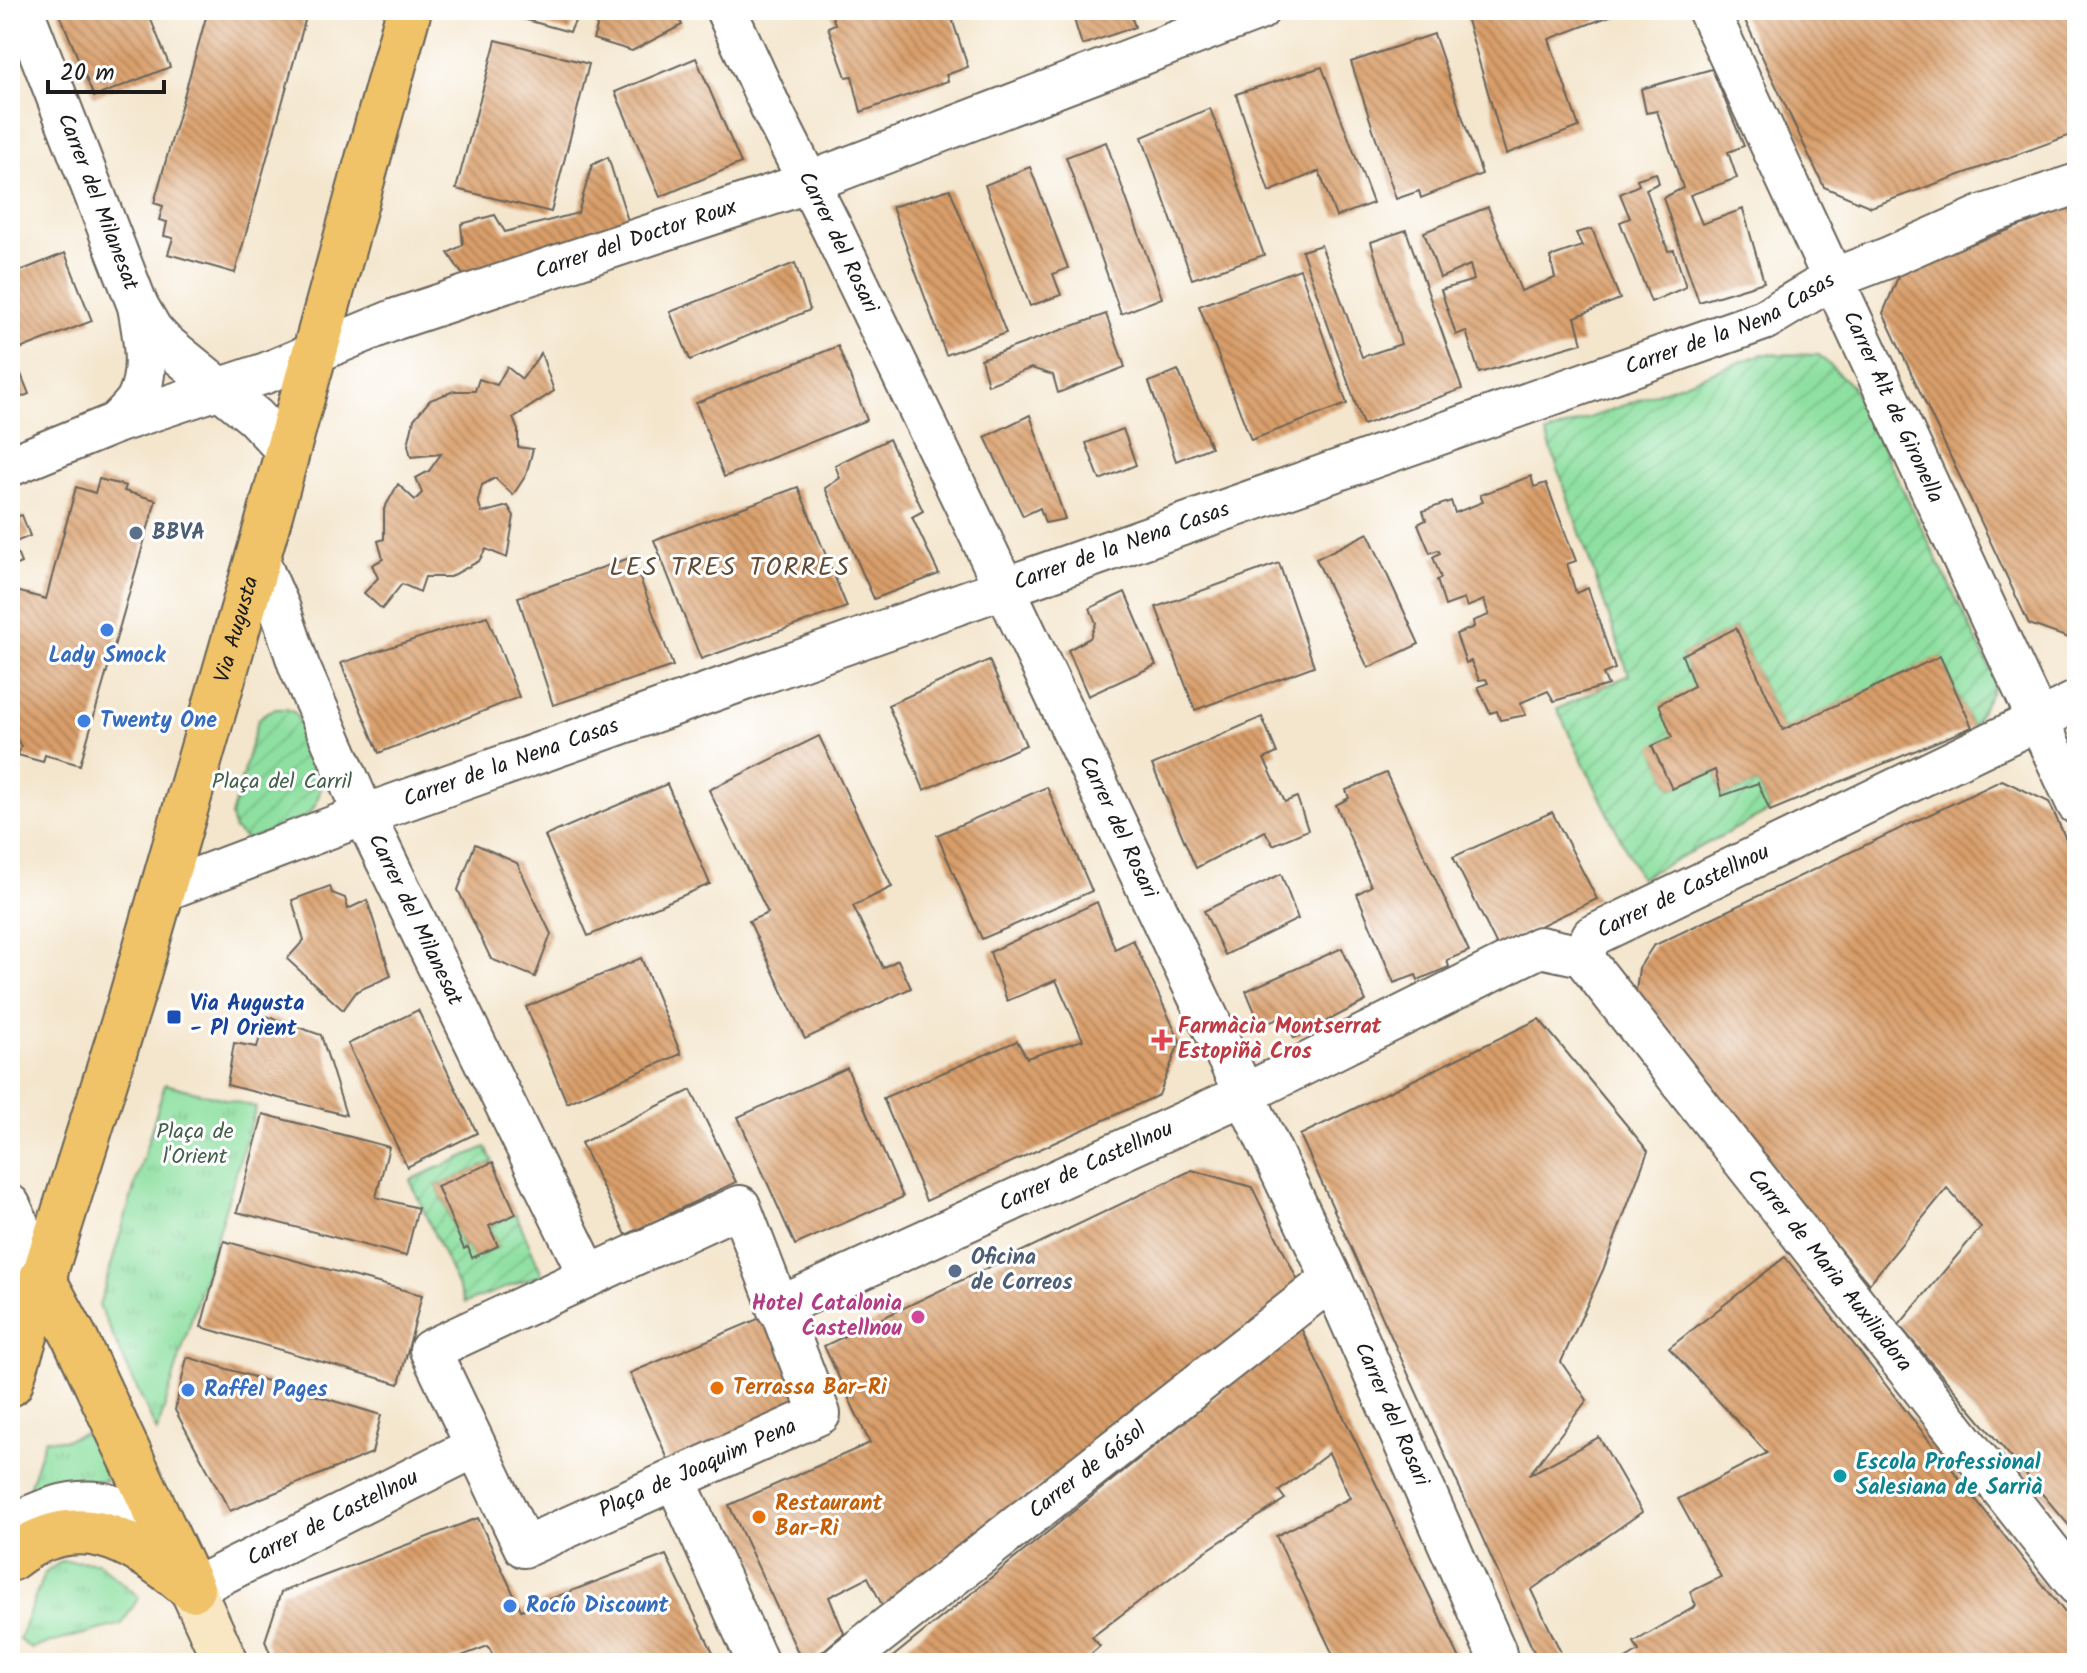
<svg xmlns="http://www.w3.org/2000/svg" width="2087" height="1673" viewBox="0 0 2087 1673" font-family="Kalam,sans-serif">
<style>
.grass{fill:url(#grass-tufts);stroke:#557e5e;stroke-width:2}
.garden{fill:url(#garden-furrows);stroke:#557e5e;stroke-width:2}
.building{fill:url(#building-back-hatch)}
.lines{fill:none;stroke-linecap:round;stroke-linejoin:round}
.street-casing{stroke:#68635a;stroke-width:44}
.secondary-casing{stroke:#68635a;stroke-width:48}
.primary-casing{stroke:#68635a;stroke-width:48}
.street{stroke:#fff;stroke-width:40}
.secondary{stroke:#f9e7c3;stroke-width:44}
.primary{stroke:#f0c369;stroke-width:44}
.service-dot{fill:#5c6f8a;stroke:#fff;stroke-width:3}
.shop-dot{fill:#3f7fe0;stroke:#fff;stroke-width:3}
.transit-dot{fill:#1a4fb4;stroke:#fff;stroke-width:3}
.health-dot{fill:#e0444e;stroke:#fff;stroke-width:3}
.hotel-dot{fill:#d1479c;stroke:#fff;stroke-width:3}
.food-dot{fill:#e8710a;stroke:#fff;stroke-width:3}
.culture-dot{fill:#0f9aa8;stroke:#fff;stroke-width:3}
.labels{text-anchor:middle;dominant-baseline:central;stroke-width:6;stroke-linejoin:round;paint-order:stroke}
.street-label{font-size:22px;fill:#1c1c1c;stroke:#fff}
.service-label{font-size:22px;font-weight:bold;fill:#4e5e75;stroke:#fff;text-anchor:start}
.shop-label{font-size:22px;font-weight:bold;fill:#366cbe;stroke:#fff;text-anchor:start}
.park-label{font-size:22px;fill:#44614b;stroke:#fff}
.transit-label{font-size:22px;font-weight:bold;fill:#164399;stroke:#fff;text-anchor:start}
.health-label{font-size:22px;font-weight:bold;fill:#be3a42;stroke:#fff;text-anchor:start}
.hotel-label{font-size:22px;font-weight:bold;fill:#b23c85;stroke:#fff;text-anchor:end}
.food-label{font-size:22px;font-weight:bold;fill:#c56008;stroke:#fff;text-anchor:start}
.culture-label{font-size:22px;font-weight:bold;fill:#0d838f;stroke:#fff;text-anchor:start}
.quarter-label{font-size:26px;letter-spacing:2px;fill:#5e4a37;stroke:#fff}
</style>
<defs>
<pattern id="grass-tufts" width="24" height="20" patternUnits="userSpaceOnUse" patternTransform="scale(2)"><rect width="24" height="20" fill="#8ee0a1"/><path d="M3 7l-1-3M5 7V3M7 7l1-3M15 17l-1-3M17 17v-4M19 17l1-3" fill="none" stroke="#7ac08a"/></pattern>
<pattern id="garden-furrows" width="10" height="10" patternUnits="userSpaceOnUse" patternTransform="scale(2)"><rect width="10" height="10" fill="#8ee0a1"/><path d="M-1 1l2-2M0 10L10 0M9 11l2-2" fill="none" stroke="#7ac08a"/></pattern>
<pattern id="building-back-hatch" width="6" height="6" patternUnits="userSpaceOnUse" patternTransform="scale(2)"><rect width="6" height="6" fill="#d99e6a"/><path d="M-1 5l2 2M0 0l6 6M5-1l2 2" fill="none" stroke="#af8056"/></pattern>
</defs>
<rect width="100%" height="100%" fill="#fff"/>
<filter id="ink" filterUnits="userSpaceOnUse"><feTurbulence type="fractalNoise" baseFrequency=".0125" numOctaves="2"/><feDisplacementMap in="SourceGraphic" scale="16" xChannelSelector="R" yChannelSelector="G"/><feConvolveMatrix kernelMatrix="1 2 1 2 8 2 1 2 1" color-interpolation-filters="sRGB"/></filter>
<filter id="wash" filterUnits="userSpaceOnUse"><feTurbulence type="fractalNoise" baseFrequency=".006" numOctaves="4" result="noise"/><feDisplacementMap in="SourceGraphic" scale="32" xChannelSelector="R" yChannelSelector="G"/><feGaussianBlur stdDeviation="1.8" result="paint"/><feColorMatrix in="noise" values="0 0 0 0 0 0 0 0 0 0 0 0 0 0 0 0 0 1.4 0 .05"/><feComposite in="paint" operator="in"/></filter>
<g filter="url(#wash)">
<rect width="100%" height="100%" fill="#f4e6cd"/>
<g class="grass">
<path d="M165 1084 256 1107 157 1432 99 1306Z"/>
<path d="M88 1432 106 1472 105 1481 73 1480 36 1493 31 1490 30 1485 45 1439 65 1440Z"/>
<path d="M61 1561 97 1562 139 1597 122 1624 31 1648 19 1640 44 1574Z"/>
</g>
<g class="garden">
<path d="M1762 354 1819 355 1852 386 1997 682 1972 727 1940 657 1783 730 1736 628 1682 655 1694 686 1672 737 1653 747 1672 789 1715 770 1722 796 1758 783 1770 811 1640 878 1557 709 1629 675 1546 434Z"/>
<path d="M275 709H287L295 713 317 757 322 785 316 804 308 816 247 840 234 829 231 816 258 720 265 713Z"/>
<path d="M486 1147 493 1162 437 1186 463 1248 468 1247 473 1257 498 1247 489 1226 516 1214 542 1274 465 1303 410 1180Z"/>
</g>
<g id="blocks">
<g class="building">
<path d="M58 10H147L170 67 94 97Z"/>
<path d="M208 10H308L235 273 168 254 173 238 164 236 167 222 159 220 163 206 154 203Z"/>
<path d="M506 10H675L682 25 632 51 593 39 597 27 593 16 577 17 570 32 505 14Z"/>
<path d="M830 10H949L968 67 946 75 948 81 861 112 852 76 846 77 828 27 835 24Z"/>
<path d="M1071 10H1129L1135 27 1082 45Z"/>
<path d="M1464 10H1626L1549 39 1579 127 1506 154Z"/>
<path d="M1740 10H2077V128L2071 135 1871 207 1824 187Z"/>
<path d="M1434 34 1482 174 1421 198 1419 191 1396 199 1351 62Z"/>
<path d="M496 40 589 64 551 212 456 189Z"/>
<path d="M696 58 741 163 660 197 615 92Z"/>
<path d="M1322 67 1373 203 1336 217 1319 171 1269 192 1236 94Z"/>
<path d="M1712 69 1744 146 1728 152 1737 178 1690 195 1702 224 1743 209 1764 282 1699 302 1663 198 1683 188 1657 111 1646 113 1641 89Z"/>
<path d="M1210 108 1264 255 1192 279 1142 137Z"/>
<path d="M1106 142 1162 298 1121 314 1066 157Z"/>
<path d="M608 157 629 224 465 278 448 253 463 245 461 224 495 215 505 232 578 213 592 165Z"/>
<path d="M1030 167 1068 268 1053 274 1061 295 1030 306 985 185Z"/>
<path d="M1656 173 1659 183 1646 189 1668 251 1674 250 1686 287 1651 302 1620 222 1630 218 1620 194 1639 185 1637 179Z"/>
<path d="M950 189 1006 333 946 355 892 207Z"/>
<path d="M2077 205V639L2074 640 2029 624 1883 313 1901 270Z"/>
<path d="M1488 207 1521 291 1555 278 1550 257 1582 246 1576 233 1592 229 1620 299 1575 317 1582 343 1479 373 1466 331 1456 335 1441 290 1474 280 1470 265 1440 278 1424 232Z"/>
<path d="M1406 230 1462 389 1363 425 1302 251 1321 245 1362 357 1401 344 1371 242Z"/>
<path d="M65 253 92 321 12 352 29 394 12 401 16 410 10 412V275Z"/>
<path d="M795 263 810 310 690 360 670 312Z"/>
<path d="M1300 269 1347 404 1251 440 1199 306Z"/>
<path d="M1106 314 1125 367 1058 393 1053 375 1031 368 988 385 981 359Z"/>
<path d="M838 346 867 420 724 477 696 403Z"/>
<path d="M541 353 554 391 513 418 518 430V447L533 449 526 475 513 495 495 478 482 485 478 501 482 513 508 506 514 516 507 558 486 549 479 561 450 577H425L420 592 402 584 382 609 364 593 378 578 372 565 383 559 378 541 384 539V509L398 484 415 500 422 493 416 478 429 471 441 454 411 457 408 445 414 419 430 400 454 391H475L479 379 497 385 507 367 522 379Z"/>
<path d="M1178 370 1211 447 1176 461 1149 382Z"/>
<path d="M1030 415 1065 519 1045 523 1040 508 1023 516 985 437Z"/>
<path d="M1123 429 1136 465 1100 480 1086 443Z"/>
<path d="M889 439 923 511 912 517 939 574 874 599 825 488 840 478 835 465Z"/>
<path d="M1531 476 1534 487 1546 483 1576 561 1567 564 1576 593 1588 588 1615 669 1603 674 1608 685 1554 701 1548 691 1520 703 1526 715 1500 720 1497 711 1490 713 1478 687 1488 683 1486 679 1479 680 1471 661 1466 663 1456 634 1474 627 1473 621 1489 615 1484 600 1467 607 1464 599 1445 606 1437 580 1441 578 1433 557 1440 553 1438 550 1430 553 1418 524 1426 520 1423 511 1451 501 1455 513 1483 502 1480 495Z"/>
<path d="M99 479 126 486 124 491 156 500 80 765 45 755 43 762 18 755 21 746 10 728V577L16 591 46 599 76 487 95 493Z"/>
<path d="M798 487 847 607 701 659 654 540Z"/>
<path d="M22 515 30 536 13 543 21 563 10 568V519Z"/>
<path d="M1368 533 1419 644 1368 668 1316 559Z"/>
<path d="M632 557 673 666 553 705 518 597Z"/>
<path d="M1279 563 1314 666 1195 710 1156 607Z"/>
<path d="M1125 592 1156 665 1088 696 1068 650 1090 638 1096 623 1090 608Z"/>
<path d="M487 616 519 697 379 753 341 663Z"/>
<path d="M1736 628 1783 730 1940 656 1972 727 1770 811 1758 783 1722 796 1715 770 1672 789 1652 746 1672 737 1659 704 1694 686 1682 655Z"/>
<path d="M989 660 1026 745 924 790 888 705Z"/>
<path d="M1262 717 1277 753 1264 759 1285 802 1297 797 1308 830 1273 845 1265 831 1196 868 1152 765Z"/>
<path d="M819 736 892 887 853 906 883 968 898 960 911 988 805 1039 749 921 768 913 709 790Z"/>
<path d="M1386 773 1469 951 1447 960 1449 967 1418 980 1416 975 1394 983 1357 894 1371 886 1336 805 1349 798 1346 790Z"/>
<path d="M2002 780 2049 802 2077 863V1535L1899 1325 1981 1227 1947 1188 1869 1284 1649 1022 1636 991 1639 968 1653 946Z"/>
<path d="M667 784 710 884 588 936 545 836Z"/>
<path d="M1047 787 1092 891 982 939 937 835Z"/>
<path d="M1552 812 1597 899 1497 946 1453 857Z"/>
<path d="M475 844 517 863 551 934 535 977 491 959 458 890Z"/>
<path d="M1281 874 1298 919 1225 955 1204 911Z"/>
<path d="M330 886 332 893 345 898 348 909 367 900 391 976 357 991 343 1010 287 959 304 940 292 900Z"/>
<path d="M1097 902 1115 949 1133 940 1180 1041 1159 1095 926 1201 883 1098 1017 1041 1027 1058 1083 1040 1056 980 1007 1001 990 952Z"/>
<path d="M1342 948 1366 1001 1294 1038 1285 1016 1261 1026 1246 991Z"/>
<path d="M641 958 681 1054 567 1103 526 1007Z"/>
<path d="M418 1010 477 1133 407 1167 348 1044Z"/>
<path d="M266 1016 321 1035 346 1115 227 1085 234 1043 257 1047Z"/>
<path d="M1539 1019 1648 1151 1603 1270 1561 1362 1587 1400 1529 1475 1599 1437 1642 1512 1531 1590 1566 1663H1539L1300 1135Z"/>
<path d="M847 1068 903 1197 795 1245 738 1117Z"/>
<path d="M691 1090 736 1182 626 1235 581 1143Z"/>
<path d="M263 1114 389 1147 376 1197 418 1208 406 1256 237 1212Z"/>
<path d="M493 1162 516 1214 489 1226 498 1246 472 1258 468 1247 464 1249 437 1186Z"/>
<path d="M1192 1170 1252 1187 1301 1287 882 1605 868 1577 829 1597 844 1633 809 1663H803L729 1505 870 1443 824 1346Z"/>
<path d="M224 1241 422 1295 399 1384 201 1327Z"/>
<path d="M1785 1257 2077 1628V1663H1619L1639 1651 1634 1642 1696 1606 1690 1592 1721 1577 1678 1499 1767 1453 1669 1348Z"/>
<path d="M765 1316 804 1403 670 1464 630 1373Z"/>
<path d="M1301 1328 1462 1663H1337L1276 1536 1350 1498 1329 1453 1279 1491 1285 1499 1206 1551 1092 1637 1100 1646 1081 1663H1016L1013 1660 1008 1663H885Z"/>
<path d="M187 1357 381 1415 372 1453 230 1511 175 1410Z"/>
<path d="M478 1518 521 1610 666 1555 718 1663H497L488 1646 443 1663H274L265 1641 281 1592Z"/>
</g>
</g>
</g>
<g filter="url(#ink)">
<use href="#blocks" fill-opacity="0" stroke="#68635a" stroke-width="2"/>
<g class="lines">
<defs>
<g id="street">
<path id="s1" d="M23 10 138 306C143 335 151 371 137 399 132 408 122 416 116 423"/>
<path id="s2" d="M726 10 772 110 833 231 980 536 1332 1279 1495 1650 1498 1663"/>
<path id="s3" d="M1708 10 2077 804"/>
<path d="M138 306 152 330 163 342 255 417 287 451"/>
<path id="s4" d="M10 466 116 423 266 373 396 319 807 183 1259 10"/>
<path id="s5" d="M257 557 280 609 299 666 364 815 589 1276"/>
<path id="s6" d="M160 892 364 815 1046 573 1764 320 1832 279 1887 258 1984 215 2077 184"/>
<path id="s7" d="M1582 956 2077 1585"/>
<path id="s8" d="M1582 956 1592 936 2077 701"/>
<path d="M10 1205 42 1277"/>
<path d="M740 1206 820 1414 524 1547 430 1350Z"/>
<path id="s9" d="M777 1308 1243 1095 1540 947 1582 956"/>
<path d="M675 1479 758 1663"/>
<path id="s10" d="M10 1526C69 1493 122 1487 167 1547 177 1560 184 1575 192 1589L475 1447"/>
<path id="s11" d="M842 1663 1332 1279"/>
</g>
<path id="secondary" d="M192 1589 226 1663"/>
<g id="primary">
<path d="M42 1277 74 1336 192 1589"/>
<path id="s12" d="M10 1384 130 1002 266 529 409 10"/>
<path d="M10 1559C76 1507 132 1539 187 1585"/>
</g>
</defs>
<use href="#street" class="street-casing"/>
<use href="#secondary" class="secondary-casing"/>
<use href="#primary" class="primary-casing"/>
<use href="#street" class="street"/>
<use href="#secondary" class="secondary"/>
<use href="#primary" class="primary"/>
</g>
</g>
<g class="service-dot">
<circle cx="136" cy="533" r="8"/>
<circle cx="955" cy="1271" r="8"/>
</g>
<g class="shop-dot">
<circle cx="107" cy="630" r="8"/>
<circle cx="84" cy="721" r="8"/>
<circle cx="188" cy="1390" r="8"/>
<circle cx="510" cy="1606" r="8"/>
</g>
<rect class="transit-dot" x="166" y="1009" width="16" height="16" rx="4"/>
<path class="health-dot" d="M1158 1028h8v8h8v8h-8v8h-8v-8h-8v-8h8z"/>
<circle class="hotel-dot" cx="918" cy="1317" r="8"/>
<g class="food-dot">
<circle cx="717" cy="1388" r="8"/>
<circle cx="759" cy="1517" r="8"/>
</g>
<circle class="culture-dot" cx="1840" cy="1476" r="8"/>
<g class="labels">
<g class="street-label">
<text stroke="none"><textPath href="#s1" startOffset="206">Carrer del Milanesat</textPath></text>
<text stroke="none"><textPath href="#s4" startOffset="666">Carrer del Doctor Roux</textPath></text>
<text stroke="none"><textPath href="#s2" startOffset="258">Carrer del Rosari</textPath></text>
<text stroke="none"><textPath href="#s6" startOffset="1670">Carrer de la Nena Casas</textPath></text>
<text stroke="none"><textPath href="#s3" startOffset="438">Carrer Alt de Gironella</textPath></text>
<text stroke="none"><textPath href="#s6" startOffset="1022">Carrer de la Nena Casas</textPath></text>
<text stroke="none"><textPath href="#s12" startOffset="788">Via Augusta</textPath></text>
<text stroke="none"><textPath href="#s6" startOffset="374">Carrer de la Nena Casas</textPath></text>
<text stroke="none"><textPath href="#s2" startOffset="906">Carrer del Rosari</textPath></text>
<text stroke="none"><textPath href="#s8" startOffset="124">Carrer de Castellnou</textPath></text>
<text stroke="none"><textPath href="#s5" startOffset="396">Carrer del Milanesat</textPath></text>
<text stroke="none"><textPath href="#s9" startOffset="340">Carrer de Castellnou</textPath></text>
<text stroke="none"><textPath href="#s7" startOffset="400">Carrer de Maria Auxiliadora</textPath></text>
<text stroke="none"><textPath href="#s2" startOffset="1554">Carrer del Rosari</textPath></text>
<text transform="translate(698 1469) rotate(-24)">Plaça de Joaquim Pena</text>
<text stroke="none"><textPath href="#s11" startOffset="312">Carrer de Gósol</textPath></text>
<text stroke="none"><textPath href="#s10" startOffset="384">Carrer de Castellnou</textPath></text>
</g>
<g class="service-label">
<text x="152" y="533">BBVA</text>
<text x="971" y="1258">Oficina<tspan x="971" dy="25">de Correos</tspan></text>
</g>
<g class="shop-label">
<text x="107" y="656" text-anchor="middle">Lady Smock</text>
<text x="100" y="721">Twenty One</text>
<text x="204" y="1390">Raffel Pages</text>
<text x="526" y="1606">Rocío Discount</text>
</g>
<g class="park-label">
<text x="282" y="782">Plaça del Carril</text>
<text x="195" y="1132">Plaça de<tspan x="195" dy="25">l'Orient</tspan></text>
</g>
<g class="transit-label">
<text x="190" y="1004">Via Augusta<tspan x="190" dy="25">- Pl Orient</tspan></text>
</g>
<g class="health-label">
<text x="1178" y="1027">Farmàcia Montserrat<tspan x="1178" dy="25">Estopiñà Cros</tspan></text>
</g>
<g class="hotel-label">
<text x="902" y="1304">Hotel Catalonia<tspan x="902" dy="25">Castellnou</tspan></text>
</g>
<g class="food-label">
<text x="733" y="1388">Terrassa Bar-Ri</text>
<text x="775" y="1504">Restaurant<tspan x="775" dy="25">Bar-Ri</tspan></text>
</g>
<g class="culture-label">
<text x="1856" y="1463">Escola Professional<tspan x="1856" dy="25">Salesiana de Sarrià</tspan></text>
</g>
<g class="quarter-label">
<text x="730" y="568">LES TRES TORRES</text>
</g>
</g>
<rect width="2087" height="1673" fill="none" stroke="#fff" stroke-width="40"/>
<path d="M48 80v12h116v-12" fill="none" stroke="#1c1c1c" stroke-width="4"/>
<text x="60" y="80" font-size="24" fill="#1c1c1c" stroke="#ffffff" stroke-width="6" paint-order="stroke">20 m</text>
</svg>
